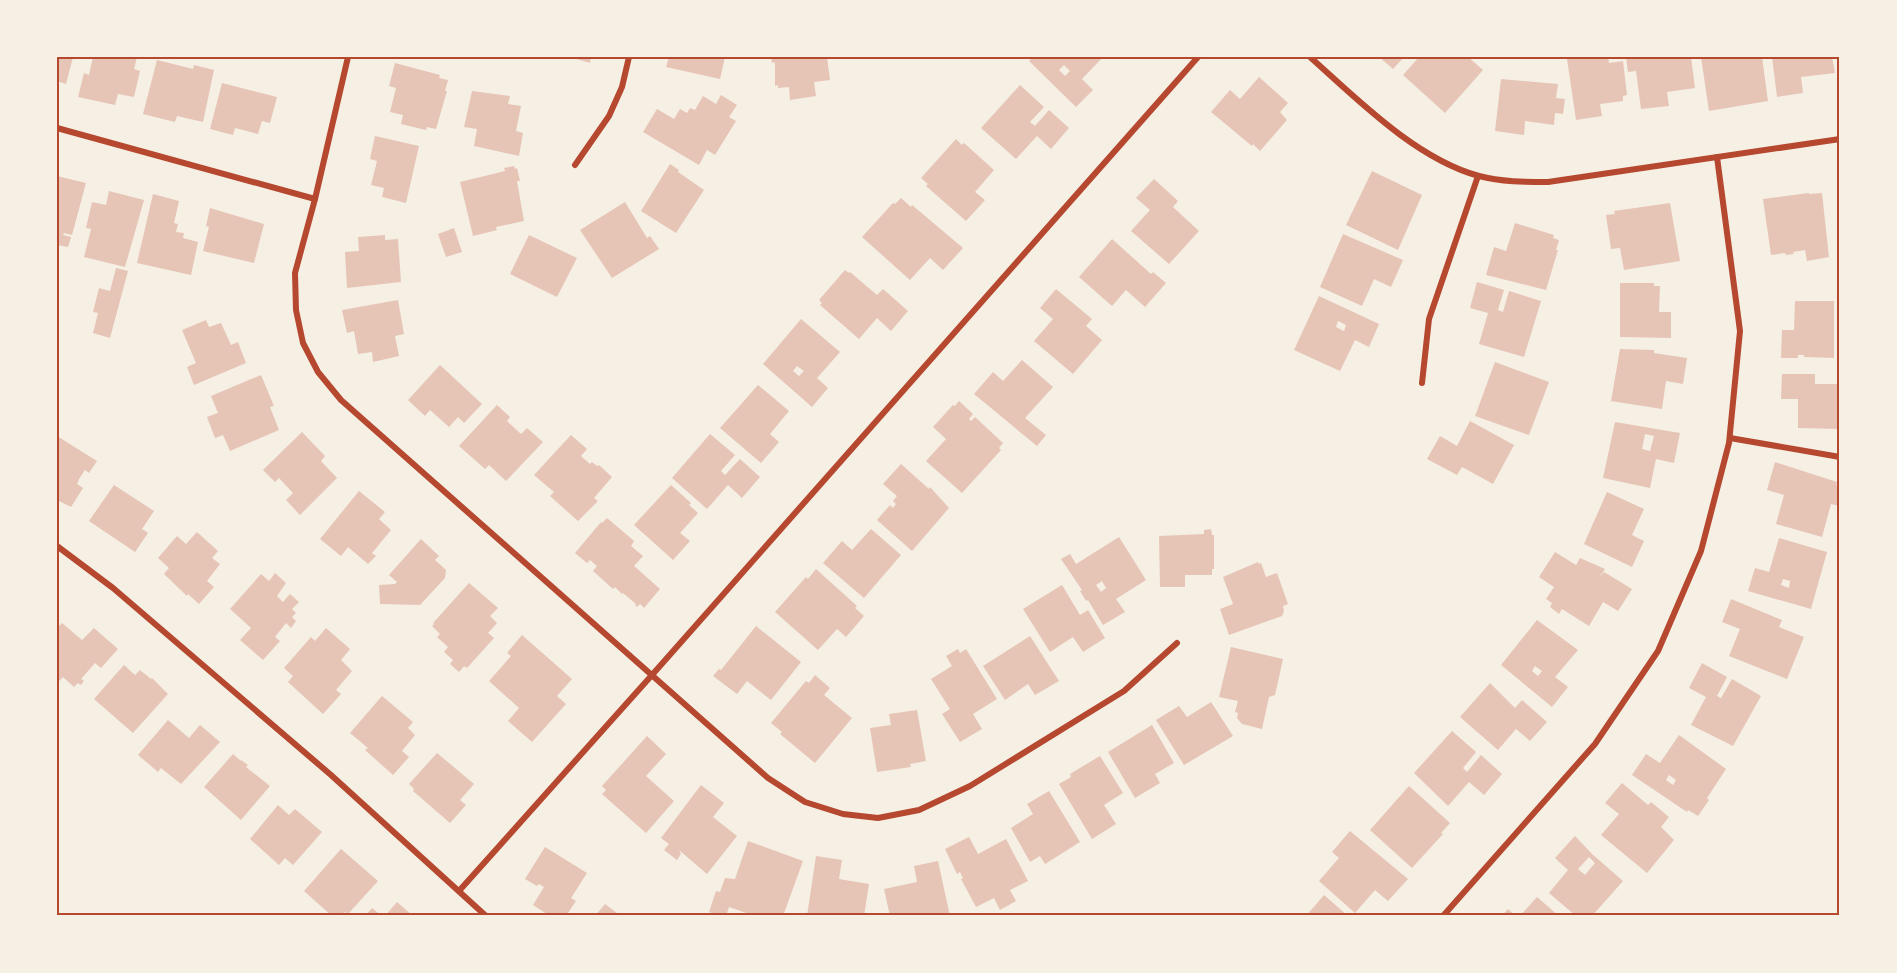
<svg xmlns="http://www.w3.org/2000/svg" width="1897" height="973" viewBox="0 0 1897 973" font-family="'DejaVu Sans',sans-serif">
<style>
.building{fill:#e6c5b7;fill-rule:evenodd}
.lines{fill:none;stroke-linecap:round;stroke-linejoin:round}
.minor{stroke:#b5482f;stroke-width:6}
.neatline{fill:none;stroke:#b5482f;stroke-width:2}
</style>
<rect width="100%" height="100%" fill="#f6efe4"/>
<g class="building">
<path d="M57 57H73L66 84 57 81Z"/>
<path d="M93 57H137L134 69 140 71 134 97 118 94 115 105 78 97 84 73 89 75Z"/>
<path d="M570 57H591L590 63Z"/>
<path d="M669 57H725L720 79 666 67Z"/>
<path d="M771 57H827L830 80 814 82 816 96 790 100 789 87 778 88V85L775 86V64L774 62 772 63Z"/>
<path d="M1033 57H1103L1082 79 1093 90 1076 107 1029 61ZM1064 65 1070 71 1065 76 1059 70Z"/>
<path d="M1379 57H1404L1393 69Z"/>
<path d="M1419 57H1468L1483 70 1445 113 1403 75Z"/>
<path d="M1577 57H1608L1609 63 1623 61 1627 95 1623 96V101L1600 104 1602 116 1576 120 1567 59Z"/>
<path d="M1626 57H1691L1695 88 1667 92 1669 106 1641 109 1636 71 1628 72Z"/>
<path d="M1701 57H1762L1768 101 1709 111Z"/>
<path d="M1772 57H1832L1835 73 1801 77 1803 93 1777 97Z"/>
<path d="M157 60 193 69 194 65 214 70 203 122 177 116 175 122 143 114Z"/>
<path d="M395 63 440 75 439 78 448 80 445 91H447L436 129 427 127 426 130 401 124 403 115 390 112 396 88 389 86Z"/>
<path d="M1259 77 1288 103 1280 112 1287 120 1260 151 1253 144 1252 146 1211 112 1230 90 1240 99Z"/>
<path d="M1501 79 1558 84 1556 98 1565 99 1563 114 1555 113 1554 125 1525 121 1524 135 1495 131Z"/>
<path d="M222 83 277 97 270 123 262 121 258 134 235 128 233 135 210 129Z"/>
<path d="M1020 85 1044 107 1030 122 1035 126 1049 110 1069 128 1051 149 1037 136 1016 159 981 128Z"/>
<path d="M472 91 510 96 508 104 521 106 516 131 523 133 519 156 474 146 477 129 464 127Z"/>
<path d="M721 95 737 105 729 117 736 121 715 155 707 150 699 165 643 132 657 109 674 119 680 109 687 113 690 108 695 110 703 96 716 104Z"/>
<path d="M375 136 419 146 406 203 382 197 384 188 371 185 377 161 370 159Z"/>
<path d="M956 139 962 145 964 143 994 170 975 192 985 200 966 221 926 186 928 184 921 178Z"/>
<path d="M670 164 679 170 678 172 704 190 676 233 641 211Z"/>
<path d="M514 166 515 169 517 168 520 181H517L524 221 496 227 497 230 473 236 460 182 505 171 504 168Z"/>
<path d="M1372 171 1422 195 1398 250 1346 225Z"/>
<path d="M57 176 86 183 72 235 64 233 63 235 71 237 68 247 57 245Z"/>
<path d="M1154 179 1178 201 1173 207 1199 231 1169 264 1131 231 1150 210 1136 198Z"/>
<path d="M109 191 144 200 125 267 84 257 91 229 86 228 92 202 106 205Z"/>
<path d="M1809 193V194L1822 193 1829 257 1807 261 1805 250 1793 252 1794 254 1786 255 1785 253 1771 255 1763 199Z"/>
<path d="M153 194 179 201 174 223 178 224 176 232 184 233 183 238 198 242 191 275 137 263Z"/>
<path d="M901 198 911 207 912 205 963 248 943 270 930 258 910 280 862 237 893 203 895 204Z"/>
<path d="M625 202 647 238 650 236 659 249 612 278 580 230Z"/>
<path d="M1670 203 1680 261 1624 270 1620 248 1611 249 1606 215 1615 214 1614 211Z"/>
<path d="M210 208 264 224 254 263 203 251 209 227 206 226Z"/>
<path d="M1515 223 1554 235 1553 238 1559 240 1556 250H1558L1546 290 1486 275 1494 247 1506 251Z"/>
<path d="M454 228 462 252 446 257 438 234Z"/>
<path d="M1343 234 1403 260 1391 287 1374 279 1362 306 1320 287Z"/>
<path d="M385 235V240L398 239 401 282 347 288 345 252 359 251 358 237Z"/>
<path d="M529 235 577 258 557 297 510 274Z"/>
<path d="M1112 239 1151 274 1153 272 1166 283 1145 307 1126 290 1112 306 1079 277Z"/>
<path d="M116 268 128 271 110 338 93 333 98 313 93 312 99 288 110 291Z"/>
<path d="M845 270 849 273 850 272 877 295 883 289 908 311 891 331 877 318 859 339 820 305 822 303 819 300Z"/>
<path d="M1477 282 1504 290 1498 310 1503 312 1509 291 1541 301 1524 357 1479 344 1488 313 1470 308Z"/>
<path d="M1620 283H1654V286H1660L1659 312H1671V338L1620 337Z"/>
<path d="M1056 289 1092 319 1086 326 1102 340 1073 374 1034 341 1053 319 1040 308Z"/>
<path d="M1319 296 1379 324 1369 347 1355 340 1340 371 1294 350ZM1338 321 1346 325 1344 331 1336 327Z"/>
<path d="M398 300 404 334 395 336 399 356 373 362 372 352 358 354 354 331 347 333 342 310Z"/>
<path d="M1795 301H1834V358L1804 357V355H1798V358H1781L1782 330H1794Z"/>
<path d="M801 319 840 352 817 378 828 388 812 407 763 364ZM797 366 804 371 799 376 793 371Z"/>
<path d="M206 320 209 327 221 323 231 345 238 342 246 363 194 385 187 367 196 363 182 330Z"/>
<path d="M1620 349 1654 350V353L1687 358 1683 384 1666 381 1662 409 1611 401Z"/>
<path d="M1022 360 1053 387 1025 418 1046 435 1037 446 974 394 993 372 1003 381Z"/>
<path d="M1495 362 1549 382 1529 435 1475 416Z"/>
<path d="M440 365 482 404 464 423 458 417 449 427 430 410 425 416 408 400Z"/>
<path d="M1782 374H1815V384H1840V429L1798 428V399H1781Z"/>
<path d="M261 375 274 406 270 407 279 430 230 451 223 435 215 438 207 417 218 413 211 396Z"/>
<path d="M758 385 789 411 770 434 779 442 761 463 720 428Z"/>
<path d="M959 401 973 414 969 419 971 421 975 417 1003 443 999 448 1001 450 962 493 926 461 946 439 933 427 953 405 955 406Z"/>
<path d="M497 405 510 417 507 421 521 434 527 428 543 442 506 481 489 465 485 469 459 446Z"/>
<path d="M1470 421 1514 445 1493 484 1462 467 1457 475 1427 459 1440 436 1457 446Z"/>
<path d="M1615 422 1680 433 1674 463 1656 459 1650 488 1603 478ZM1645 434 1654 436 1650 451 1642 449Z"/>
<path d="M302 432 325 456 321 461 337 478 300 515 286 500 293 493 279 478 275 482 263 470Z"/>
<path d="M710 434 735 455 721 471 725 475 740 459 760 477 742 498 728 485 707 509 672 478Z"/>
<path d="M571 435 587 449 581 456 590 464 592 462 597 466 599 465 612 477 594 498 598 501 578 521 550 496 554 492 534 475Z"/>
<path d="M57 436 97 461 89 473 85 470 79 479 77 484 83 488 71 507 57 500Z"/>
<path d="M1775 462 1837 482 1836 485 1840 486V506L1831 504 1822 537 1776 524 1784 495 1767 490Z"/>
<path d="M901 464 929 489 930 487 949 508 912 551 877 520 890 505 893 508 896 504 893 501 897 496 883 484Z"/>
<path d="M114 485 154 511 142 529 148 533 135 552 89 521Z"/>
<path d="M671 485 691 503 689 505 698 513 680 533 690 541 673 560 634 525Z"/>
<path d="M359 491 385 512 379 519 391 530 372 553 376 556 368 564 348 547 341 556 320 539Z"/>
<path d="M1607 492 1644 509 1632 535 1644 541 1632 567 1584 544Z"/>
<path d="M607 518 634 541 631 546 643 556 634 566 660 589 644 608 640 604 637 607 635 605 636 604 623 593 622 594 615 587 613 589 593 571 597 566 590 560 587 563 575 553 601 522 602 523Z"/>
<path d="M871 529 901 555 864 598 823 563 842 541 852 550Z"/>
<path d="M1211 529 1212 535H1214V569H1212V575H1185V587H1160L1159 536 1204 534V530Z"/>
<path d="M197 532 218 551 212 558 220 564 207 581 214 587 199 604 188 594 187 596 164 574 169 568 158 558 177 536 186 544Z"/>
<path d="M1119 537 1146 580 1116 599 1125 612 1103 625 1088 600 1086 601 1080 591 1082 590 1061 559 1070 554 1076 564ZM1102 581 1106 588 1101 592 1096 585Z"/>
<path d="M1779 538 1827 552 1811 609 1748 591 1755 568 1769 572ZM1783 579 1790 581 1789 588 1781 585Z"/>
<path d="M421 539 439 556 435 560 446 570 445 578 420 605 380 604 379 585 395 584 397 582 389 575Z"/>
<path d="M1555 552 1576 565 1580 558 1605 569 1599 578 1604 572 1632 589 1618 611 1603 602 1589 626 1562 609 1559 614 1550 607 1552 603 1546 599 1554 587 1539 577Z"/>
<path d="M1258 562 1259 564 1261 563 1266 577 1277 573 1288 604 1283 606 1284 611 1282 616 1229 635 1220 609 1233 604 1223 577Z"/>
<path d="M816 569 857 606 855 608 864 616 846 637 837 629 818 650 775 612 806 577 808 579Z"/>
<path d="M275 573 286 583 277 596 283 602 290 594 299 602 292 609 296 613 292 617 296 621 291 628 286 623 275 637 280 641 263 660 240 640 251 628 230 609 261 574 269 581Z"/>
<path d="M469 583 498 608 490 616 497 623 488 633 494 638 467 668 464 666 459 672 450 664 453 660 444 652 448 647 437 637 440 634 432 626 434 624 433 623Z"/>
<path d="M1062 585 1080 615 1088 610 1105 638 1083 652 1073 637 1050 652 1023 609Z"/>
<path d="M1731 599 1782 620 1779 627 1804 637 1787 679 1729 656 1740 629 1722 622Z"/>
<path d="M1537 620 1578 650 1555 677 1568 687 1552 707 1501 665ZM1535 666 1542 671 1538 676 1532 671Z"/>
<path d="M62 623 82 640 94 628 118 649 101 668 95 663 81 679 84 681 81 685 78 683 74 687 63 677 57 683V628Z"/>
<path d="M756 626 801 662 771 700 747 681 737 694 713 676 719 669 721 670Z"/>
<path d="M326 628 350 649 341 660 352 671 336 690 341 694 323 714 288 682 293 676 284 668 311 637 315 641Z"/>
<path d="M522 635 572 679 557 696 566 704 532 742 508 721 519 708 489 681 511 656 507 653Z"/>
<path d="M1030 636 1059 681 1035 695 1028 684 1005 700 983 666Z"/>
<path d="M1231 647 1283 659 1275 695 1269 697 1262 729 1242 724 1237 718 1238 713 1235 712 1238 701 1219 697Z"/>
<path d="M958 649 960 653 966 649 997 699 973 714 982 729 960 742 942 714 950 709 931 679 952 666 946 656Z"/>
<path d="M1702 663 1727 677 1717 696 1721 698 1732 679 1761 696 1733 746 1691 725 1706 697 1689 688Z"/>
<path d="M124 665 135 675 140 670 151 679 152 678 168 694 133 733 94 699Z"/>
<path d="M815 675 830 688 824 695 852 718 815 763 780 734 782 732 771 723 806 681 809 683Z"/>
<path d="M1490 683 1515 708 1522 700 1547 722 1530 741 1516 729 1498 750 1460 717Z"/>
<path d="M382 696 413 722 408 728 415 735 402 751 409 757 393 775 365 750 368 748 350 733Z"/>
<path d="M1211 702 1233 736 1184 765 1156 720 1179 706 1187 717Z"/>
<path d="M917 710 926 761 910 764 911 767 877 772 870 728 891 725 889 714Z"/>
<path d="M168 720 189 738 200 725 220 742 181 784 161 768 158 772 138 755Z"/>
<path d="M1152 725 1174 763 1155 774 1160 783 1135 798 1108 752Z"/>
<path d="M1452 731 1476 752 1463 768 1467 772 1481 755 1502 774 1484 795 1469 782 1448 806 1414 773Z"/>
<path d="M1679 735 1726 769 1707 798 1709 800 1698 816 1688 810 1687 812 1632 775 1646 754 1660 763ZM1669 775 1676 780 1673 785 1666 780Z"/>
<path d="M647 736 666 754 646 776 674 801 646 833 602 794 606 790 602 786Z"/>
<path d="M437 753 474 784 460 800 466 805 450 823 413 791 414 789 409 784Z"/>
<path d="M233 754 241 761V760L248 765 246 767 270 786 241 820 204 787Z"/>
<path d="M1100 756 1123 793 1104 805 1116 824 1092 839 1059 784 1071 777 1070 774Z"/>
<path d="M1622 783 1648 805 1651 802 1669 817 1661 827 1674 840 1647 873 1601 835 1619 814 1605 803Z"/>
<path d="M701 785 724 803 713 817 737 836 707 874 679 850 681 854 677 860 664 850 669 844 661 838Z"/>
<path d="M1409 786 1450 823 1441 833 1443 834 1412 868 1370 830Z"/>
<path d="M1049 791 1080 842 1045 864 1040 856 1030 862 1011 828 1033 814 1027 804Z"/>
<path d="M278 805 289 815 295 809 322 832 293 865 285 858 279 865 250 839Z"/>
<path d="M1350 831 1408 879 1388 901 1375 890 1355 913 1319 881 1339 858 1332 852Z"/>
<path d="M1575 836 1592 854 1623 881 1592 916H1576L1549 893 1568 870 1555 858ZM1589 857 1595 863 1585 875 1578 869Z"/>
<path d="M969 837 978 854 1006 839 1028 881 1010 890 1016 901 1000 910 994 898 976 907 961 879 963 878 960 872 957 874 945 849Z"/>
<path d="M748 841 803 861 783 916H755L729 907 726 916H714L715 914 709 912 716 891 720 892 725 878 735 879Z"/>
<path d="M545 847 587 873 571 898 576 901 566 916H550L533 905 544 887 539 884 537 886 525 879Z"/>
<path d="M341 849 378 881 348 914 345 912 342 916H332L304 891Z"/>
<path d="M816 856 842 860 839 879 869 884 864 916H807Z"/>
<path d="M938 861 950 916H890L884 889 917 882 914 866Z"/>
<path d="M1324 895 1348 916H1306Z"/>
<path d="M1537 897 1559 916H1520Z"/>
<path d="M397 902 413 916H385Z"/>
<path d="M605 904 617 913 619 916H595Z"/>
<path d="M372 908 382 916H365Z"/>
<path d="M1508 909 1516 916H1502Z"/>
</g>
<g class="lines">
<g class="minor">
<path d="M348 57 315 199 295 273 296 310 303 343 318 372 341 400 768 778 805 802 843 814 878 818 919 810 970 786 1124 691 1177 643"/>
<path d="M1310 57C1357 99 1416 159 1479 176 1501 182 1525 182 1548 182L1840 139"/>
<path d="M57 128 315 199"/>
<path d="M575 165 609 116 622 87 629 57"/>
<path d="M1422 383 1429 319 1478 176"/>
<path d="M1730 438 1840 457"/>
<path d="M57 546 113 588 331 775 486 916"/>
<path d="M459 891 652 675 1198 57"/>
<path d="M1443 916 1595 744 1658 651 1701 551 1729 443 1740 331 1717 157"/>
</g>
</g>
<rect width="1897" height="973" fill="none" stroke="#f6efe4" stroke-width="117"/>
<rect x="58" y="58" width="1780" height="856" class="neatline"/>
</svg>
